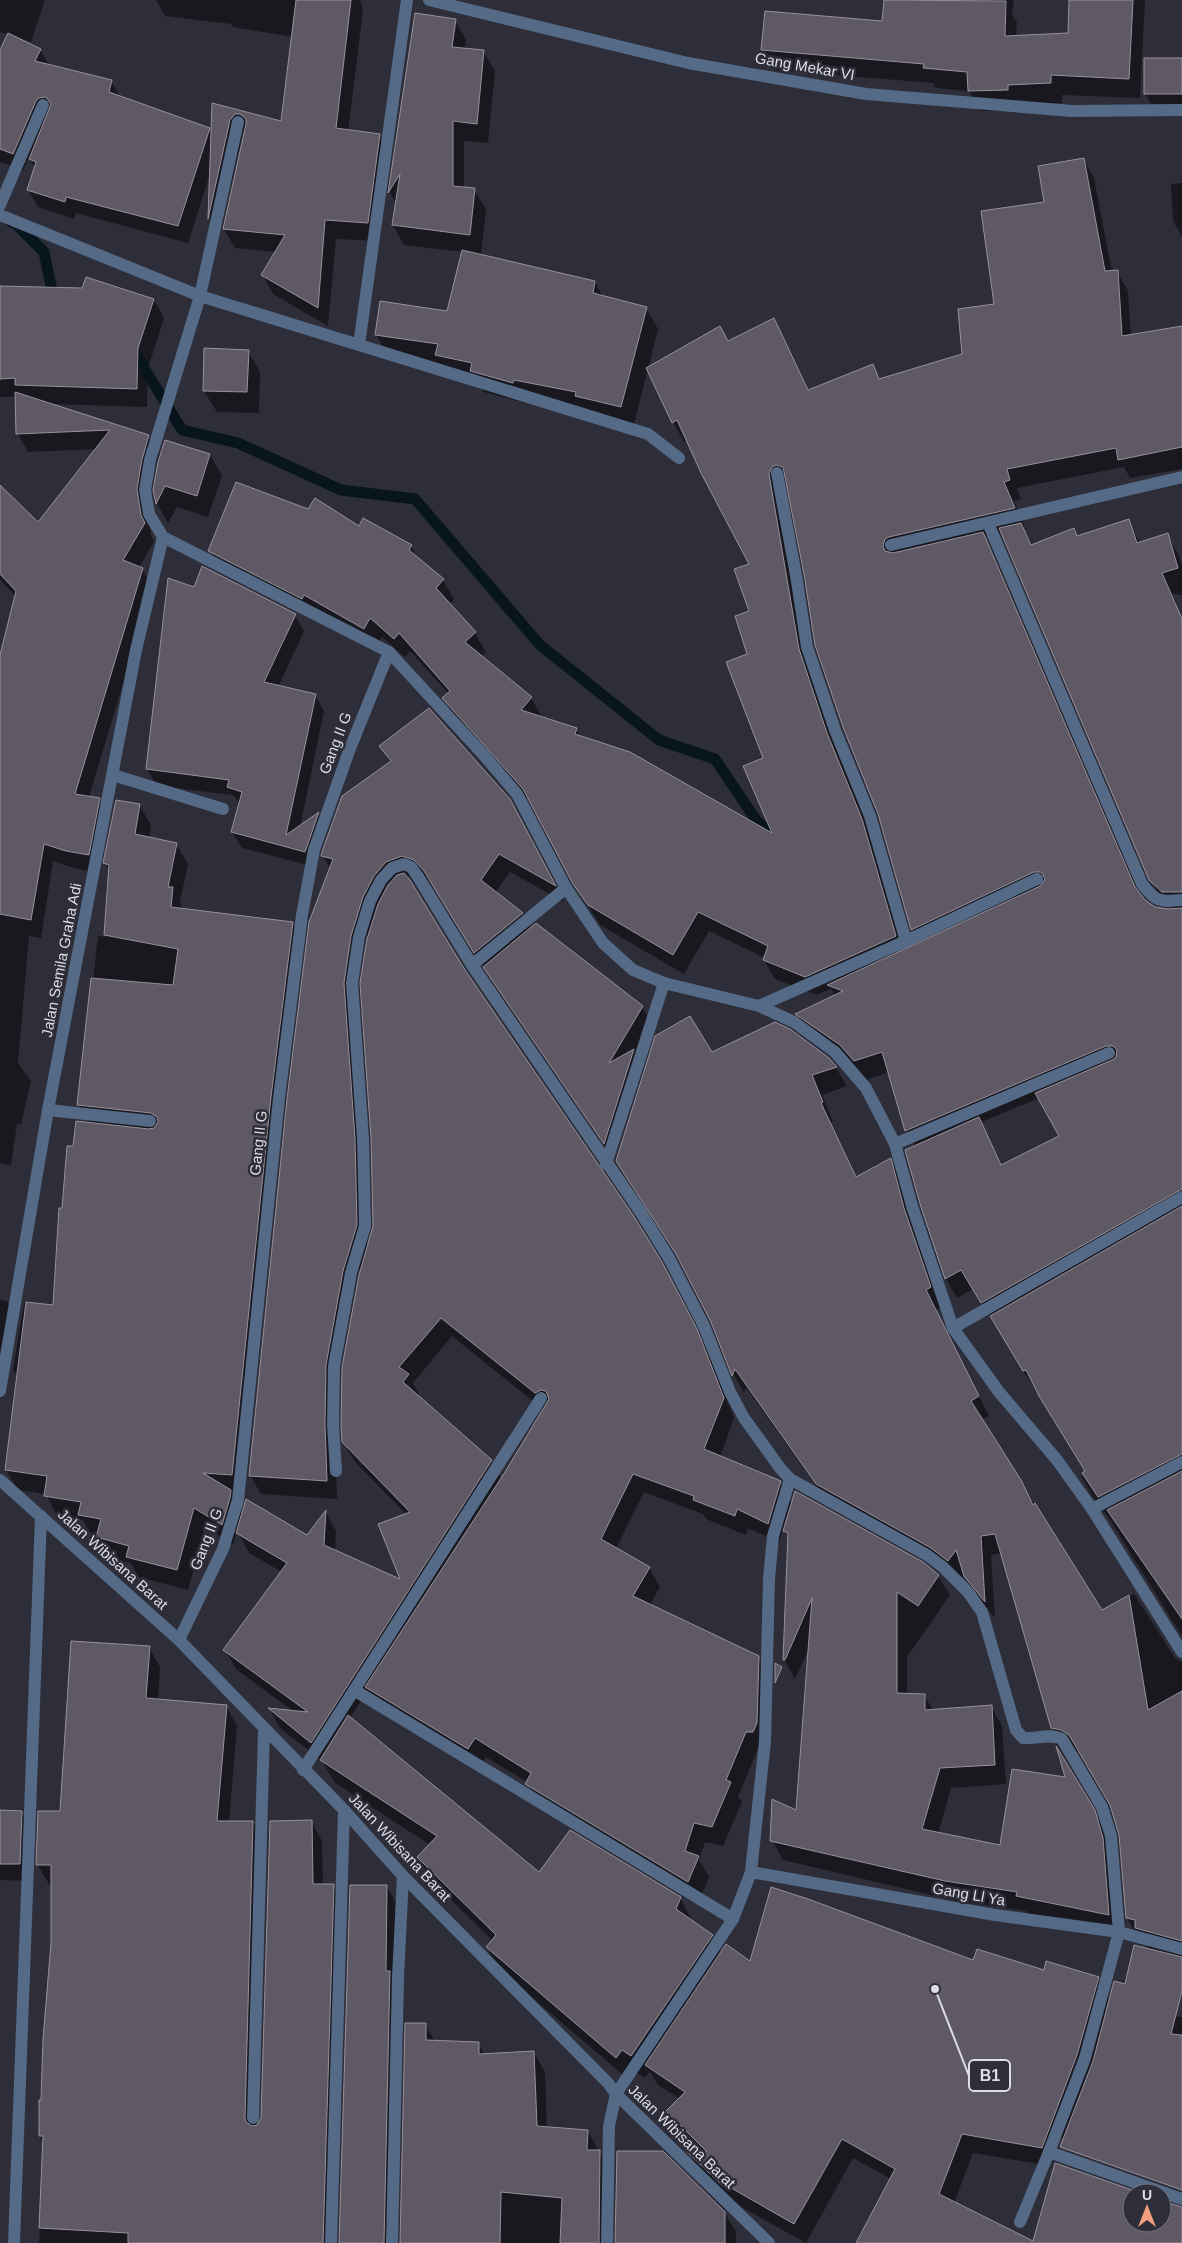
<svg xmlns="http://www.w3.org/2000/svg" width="1182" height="2243" viewBox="0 0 1182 2243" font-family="Arial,sans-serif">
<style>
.shadow{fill:#0007;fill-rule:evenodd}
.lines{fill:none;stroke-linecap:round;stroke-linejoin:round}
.stream{stroke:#08151c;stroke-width:11}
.building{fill:#5e5965;stroke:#96919e}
.minor{stroke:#546a86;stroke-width:12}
.labels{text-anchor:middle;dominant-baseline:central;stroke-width:5;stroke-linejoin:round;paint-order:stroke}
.street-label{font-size:15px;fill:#dddee5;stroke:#2d2e39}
.leader{fill:none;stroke:#dddee5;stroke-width:2}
.callout-dot{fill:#dddee5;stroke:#2d2e39;stroke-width:2}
.callout{fill:#2d2e39;stroke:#dddee5;stroke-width:2}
.callout-label{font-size:16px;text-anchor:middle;font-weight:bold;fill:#dddee5}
</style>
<rect width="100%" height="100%" fill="#2d2e39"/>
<g class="shadow">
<path d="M0 0H45L31 42 17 37 40 50 49 65 111 81 120 96 209 129 212 134 213 105 282 123 293 37 232 27 231 24 165 16 156 0H360L363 10 348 131 379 135 390 154 378 241 336 239 328 326 273 294 263 275 276 252 235 248 224 229 245 132 244 134 239 126H237L242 136 219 236 210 219V174L188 243 76 213 74 219 38 207 28 190 35 169 29 157 23 170 0 162V53L9 35 0 32Z"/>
<path d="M885 0H1014L1012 14 1017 23 1016 37 1069 34 1071 0H1145L1140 98 1062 95V103L1019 105V110L980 111 969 91 936 88 933 83 774 70 763 50 883 22Z"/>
<path d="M416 15 455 20 466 40 465 49 483 51 495 71 488 143 464 141V188L474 190 486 209 481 255 595 282 603 297 646 308 658 329 648 369 728 342 774 320 809 391 872 366 880 380 964 355 995 305 1046 203 1083 159 1094 178 1112 272 1117 271 1128 291 1131 336 1182 327V469L1130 478 1124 467 1017 488 1021 499 1014 501 1025 527H1023L1033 546 1078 537 1128 521 1140 543 1167 535 1178 554 1182 566V595L1172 594 1177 604 1066 595 1182 638V1636L1108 1517 1092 1495 1081 1476 1086 1472 973 1289 957 1298 946 1279 921 1203 916 1147 906 1130 889 1072 866 1080 808 1033 797 1014 835 996 831 989 817 995 775 979 764 960 765 958 709 931 684 974 600 925 574 883 533 805 455 717 444 698 449 694 410 651 405 657 382 637 376 647 221 570 210 551 359 528 411 546 419 561 443 580 454 599 449 605 475 633 486 652 481 656 531 698 542 717 576 729 581 737 775 836 749 654 750 565 687 440 684 442 673 422 648 369 633 428 526 400 525 403 484 392 478 383 449 376 442 364 388 355 376 335 448 312 463 252 404 245 393 225 396 204 390 193ZM786 484 805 574 912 929 920 943 905 950 873 839 810 670 780 489ZM1002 532 1150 879 1162 899 1168 905 1157 887 1159 886 1173 910 1155 908 1140 896 993 553 984 536ZM1039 1098 1060 1136 1002 1166 981 1122Z"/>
<path d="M1182 59V104H1151L1145 94Z"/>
<path d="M1182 183V237L1173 221 1171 184Z"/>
<path d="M0 288 154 300 164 318 148 368 147 407 52 404 148 436 159 454 152 477 147 508 151 535 154 541 139 568 142 569 152 587 89 797 99 799 109 817 98 872 77 869 53 861 41 938 29 936 18 1063 31 1081 21 1124H17L11 1165 0 1163V661L16 597 0 580V511L38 524 97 449 28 452 18 434 16 397H0ZM144 448H147L141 465 139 464Z"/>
<path d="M248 351 260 372 259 413 217 412 204 391Z"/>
<path d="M210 455 222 476 208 517 177 507 168 523 157 503 154 490Z"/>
<path d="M169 579 194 589 295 615 304 631 278 687 315 695 324 711 300 827 318 814 327 829 315 867 242 848 232 832 240 804 233 795 157 786 147 769Z"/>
<path d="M380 746 520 819 564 902 510 872 495 893 522 913 531 929 642 1007 652 1024 614 1159 494 984 436 889 426 878 413 874 406 877 464 970 673 1283 707 1350 734 1418 720 1457 780 1482 792 1504 938 1576 950 1595 907 1657V1694L924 1695 933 1710 991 1706 1002 1726 1006 1784 951 1788 938 1834 1001 1847 1067 1779 1060 1754 1105 1831 1120 1934 1029 1916 1026 1911 957 1901 783 1860 772 1840 797 1811 809 1649 795 1679 784 1660 789 1538 783 1529 779 1542 748 1528 746 1535 706 1519 703 1514 644 1492 616 1549 649 1568 660 1587 650 1605 758 1657 769 1676 764 1751H757L738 1797 742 1802 723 1846 705 1842 699 1860 709 1877 699 1901 538 1803 527 1782 486 1757 479 1768 378 1707 368 1690 350 1718 539 1874 680 1898 693 1922 712 1936 722 1953 751 1963 974 1962 1098 1978 1109 1997 1105 2010 1182 2017V2172L1050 2135 1039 2164 973 2153 954 2203 1034 2242 1056 2164 1137 2193H1132V2223H1162V2204L1182 2213V2243H857L891 2179 853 2158 806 2243 736 2204 700 2172 689 2153H701L678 2131 667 2112 680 2099 658 2085 650 2071 645 2078 635 2072 629 2080 500 1970 487 1948 493 1941 431 1880 418 1857 430 1845 335 1783 322 1761 280 1728 270 1710 294 1712 236 1669 225 1650 282 1572 249 1553 237 1531 233 1544 205 1527 188 1590 139 1577 131 1563 109 1557 97 1536 91 1534 83 1520 57 1516 46 1494 18 1490 6 1470 19 1380 13 1370 24 1303 54 1307 63 1210 74 1148 90 1124 79 1105 98 936 105 937 110 872 105 863 139 805 151 825 149 838 176 844 188 864 180 902 183 910 292 923 304 943 282 1118 243 1494H232L243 1514 308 1537 326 1512 336 1531 335 1551 403 1582 407 1515 355 1462 343 1442 361 1269H359L353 1291 336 1384 335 1444 337 1499 261 1494 250 1475 330 868 323 856 390 763ZM367 934 374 1226 367 1250 365 1159 354 1003 361 955ZM452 1336 544 1410 501 1478 491 1461 417 1396 419 1394 413 1383Z"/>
<path d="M712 1053 829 1059 836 1068 847 1086 822 1095 833 1122 831 1123 857 1178 890 1160 901 1179 941 1307 936 1310 989 1416 981 1420 1102 1612 1134 1594 1175 1658 1182 1662V1983L1149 1950 1142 1938 1138 1937 1127 1918 1120 1835 1111 1805 1082 1754 1073 1749 1064 1747 1052 1728 1002 1553 991 1555 995 1618 976 1596 964 1574 960 1580 828 1503 746 1387 744 1393 734 1375 712 1322 683 1264 617 1161Z"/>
<path d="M0 1300 7 1301 17 1319 0 1384Z"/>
<path d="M149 1647 160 1667 158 1700 226 1706 237 1726 229 1822H253L264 1841 256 2127 262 2119 311 1821 322 1841 323 1885 333 1886 344 1905 334 2243H39L44 2144 39 2136 52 1943V1884H49L37 1864 61 1813Z"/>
<path d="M0 1812H21L31 1829 29 1881 0 1880Z"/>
<path d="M387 1887 398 1906 395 2243H340Z"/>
<path d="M425 2024 435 2042 478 2043 485 2055 534 2053 545 2072 547 2128 588 2132 611 2171 610 2243H401Z"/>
<path d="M724 2212 736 2232V2243H616Z"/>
</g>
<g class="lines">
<g class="stream">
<path d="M11 222 16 224 44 252 54 300"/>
<path d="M128 350 135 353 182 430 238 443 341 490 415 499 540 645 659 740 715 759 756 820 777 840"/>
<path d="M973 896 1051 886"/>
</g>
</g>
<g class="building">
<path d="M296 0H351L336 128 380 134 368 223 325 220 318 308 261 275 285 235 223 229 246 124V119L240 114H235L230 120 208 219 212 103 281 121Z"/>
<path d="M884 0 1006 1 1005 36 1068 33 1069 0H1133L1129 79 1051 75V83L1008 85V90L968 91 967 72 923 68 924 64 761 50 765 11 882 21Z"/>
<path d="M415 13 456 19 452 47 484 50 477 124 453 121V186L475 188 470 235 392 225 400 174 388 193Z"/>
<path d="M8 33 41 49 35 61 112 80 109 92 210 128 178 226 66 197 65 202 27 190 36 162 29 159 51 104 46 97 39 98 36 101 13 154 0 149V50Z"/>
<rect x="1144" y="58" width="38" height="36"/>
<path d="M1084 158 1105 271 1118 270 1122 336 1182 326V447L1118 460 1116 448 1007 469 1010 480 1004 482 1015 508 889 537 885 539 883 546 885 551 893 553 983 532 1135 887 1145 900 1155 907 1168 909 1182 908V1189L981 1303 961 1270 945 1279 920 1204 905 1150 979 1117 1001 1165 1059 1136 1035 1093 1112 1060 1116 1057 1117 1050 1113 1046H1106L905 1131 882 1052 854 1061 840 1045 795 1014 843 991 827 985 1040 886 1045 879 1041 872H1034L911 930 878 814 843 727 815 645 804 574 783 467 776 465 772 467 769 474 799 649 827 733 862 819 896 936 805 977 763 960 768 946 698 912 673 955 588 905 573 884 523 789 442 698 450 691 399 633 394 639 370 618 364 629 304 595 302 599 208 551 236 482 308 509 315 498 359 526 363 518 412 545 409 550 444 579 436 588 476 632 465 642 532 697 521 710 577 728 575 734 630 752 772 833 743 766 763 758 726 662 747 654 735 616 749 611 734 569 749 564 701 473 677 420 672 423 646 368 720 326 728 341 774 318 808 390 873 364 879 379 962 354 958 309 994 304 981 211 1044 202 1038 166Z"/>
<path d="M462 250 595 281 593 293 647 307 621 407 575 396 576 392 514 380 513 383 470 371 472 363 435 355 438 344 375 335 380 301 447 311Z"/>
<path d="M86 277 154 299 138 348 137 389 15 385V378L0 379V286L82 288Z"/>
<path d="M204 348 249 350 247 392 203 391Z"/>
<path d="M15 392 149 435 142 459 137 489 141 515 145 523 123 560 143 568 75 794 100 798 89 855 66 851 44 844 31 920 0 914V655L16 591 0 574V485L38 522 110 430 16 434Z"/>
<path d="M165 440 210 454 197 496 165 486 156 504 153 490 158 462Z"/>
<path d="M1129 519 1137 543 1168 533 1178 568 1162 573 1182 619V892H1162L1149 880 999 528 1021 523 1031 545 1074 528 1077 536Z"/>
<path d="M202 566 296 614 264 682 316 694 286 835 319 812 305 852 231 832 242 792 227 787 229 780 146 769 168 578 194 587Z"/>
<path d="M429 708 510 799 556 886 499 854 481 880 523 913 474 953 424 871 414 860 402 856 386 862 374 876 363 897 351 936 344 983 355 1139 357 1225 343 1271 326 1365 325 1425 327 1481 249 1476 287 1099 309 922 333 859 321 856 322 852 342 796 391 761 379 746Z"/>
<path d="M116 800 140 804 135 834 177 843 168 887H173L171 907 293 922 271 1097 232 1475 203 1473 231 1490 230 1498 222 1525 194 1508 177 1570 126 1557 129 1546 96 1537 101 1519 78 1515 81 1502 44 1496 47 1476 5 1470 26 1302 53 1305 59 1208H62L67 1146H73L76 1121 149 1129 154 1128 158 1122 157 1117 151 1113 77 1105 91 978 173 985 178 949 104 935 109 865 103 863Z"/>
<path d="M404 873 410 880 465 970 633 1215 662 1262 697 1329 724 1398 704 1449 781 1481 768 1524 737 1509 735 1516 693 1500 694 1496 633 1474 601 1539 650 1567 633 1596 759 1656 757 1723 753 1732H746L726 1780 731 1782 712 1827 694 1823 685 1851 699 1856 688 1882 525 1784 531 1773 475 1738 468 1749 365 1687 505 1472 549 1399 546 1391 541 1390 535 1393 441 1318 399 1367 409 1374 403 1382 492 1460 311 1743 268 1708 308 1712 223 1650 287 1563 236 1533 246 1499 307 1535 326 1510 324 1545 400 1579 378 1524 410 1512 342 1442 341 1425 342 1367 359 1275 373 1226 371 1138 360 983 367 939 378 904 388 885 397 875Z"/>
<path d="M536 923 643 1006 609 1063 634 1049 604 1144 483 967Z"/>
<path d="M690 1016 712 1052 775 1022 790 1029 829 1058 837 1067 812 1075 823 1102 821 1103 856 1177 891 1158 904 1208 931 1287 926 1290 979 1396 971 1401 1021 1480 1033 1505 1035 1503 1102 1610 1129 1595 1148 1710 1182 1691V1941L1135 1928V1920L1126 1918 1119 1835 1110 1805 1069 1735 1061 1730 1051 1728 995 1534 981 1536 985 1602 964 1576 956 1550 948 1561 931 1548 816 1484 735 1369 732 1376 711 1322 676 1254 616 1161 655 1036Z"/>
<path d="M1182 1206V1454L1098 1497 1082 1473 1085 1471 1039 1396 1026 1370 1023 1371 990 1316Z"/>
<path d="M1182 1471V1619L1107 1510Z"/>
<path d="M795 1491 923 1562 939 1575 918 1606 897 1592V1693L925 1694V1710L992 1705 995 1765 940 1768 922 1829 1000 1845 1012 1769 1065 1777 1056 1746 1095 1810 1103 1838 1109 1915 1016 1896 1017 1892 945 1881 770 1841 772 1799 796 1810 812 1598 785 1660H783L788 1533 783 1531Z"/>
<path d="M71 1641 150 1646 146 1698 227 1705 217 1821H253L245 2118 246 2122 252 2126 257 2125 261 2118 270 1821 312 1820 313 1884H334L323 2243H128V2233L39 2228 43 2136H39V2100H41L43 2039 51 1943V1865H36L38 1811H60Z"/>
<path d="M775 1663 782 1667 775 1683Z"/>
<path d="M348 1715 539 1872 570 1830 681 1897 676 1909 713 1935 631 2056 622 2050 616 2058 486 1947 496 1935 417 1857 437 1836 320 1760Z"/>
<path d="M0 1810 22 1811 20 1864H0Z"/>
<path d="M350 1885H387L386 1971H390L384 2243H339Z"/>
<path d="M771 1887 808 1899 973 1960 977 1949 1044 1970 1046 1961 1099 1977 1077 2055 1042 2148 962 2134 939 2194 1033 2241 1055 2163 1141 2193H1132V2223H1162V2201L1182 2207V2243H856L895 2169 842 2139 794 2224 726 2185V2189L687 2152H707L666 2111 685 2092 645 2065 726 1944 750 1961Z"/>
<path d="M1134 1945 1182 1957V1991L1171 2034 1182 2035V2190L1060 2147 1093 2061 1114 1981 1125 1984Z"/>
<path d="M405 2023H426V2040L479 2042V2054L534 2051 537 2126 588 2130 587 2150H600L599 2243H560L562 2198 501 2192 500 2243H400Z"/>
<path d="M617 2151H663L725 2212V2243H615Z"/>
</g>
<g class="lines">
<g class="minor">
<path d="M429 0 688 63 866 94 1072 111 1182 110"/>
<path d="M238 122 200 296 150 460 145 490 149 514 163 537 389 652 482 753 517 794 566 888 603 943 633 970 664 983 759 1006 794 1022 835 1052 866 1088 895 1144 912 1206 953 1328 999 1392 1057 1460 1092 1509 1182 1652"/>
<path d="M0 205 43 105"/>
<path d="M0 215 200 296 648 434 679 458"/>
<path d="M359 345 407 0"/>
<path d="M777 473 796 575 807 647 835 730 870 816 906 941"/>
<path d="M988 523 1142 884C1156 902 1159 902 1182 900"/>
<path d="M891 545 1182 477"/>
<path d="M113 775 223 809"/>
<path d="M472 965 566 888"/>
<path d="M759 1006 906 941 1037 879"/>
<path d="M48 1110 150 1121"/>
<path d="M895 1144 1109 1053"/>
<path d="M606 1164 664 983"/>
<path d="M953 1328 1182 1197"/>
<path d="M0 1391 48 1110 136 650 163 537"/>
<path d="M336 1471 333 1425 334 1366 351 1273 365 1226 363 1139 352 983 359 937 370 901 381 880 392 868 404 864 411 867 417 875 472 965 640 1211 669 1258 704 1326 730 1392 744 1418 780 1468 790 1479 773 1536 769 1579 765 1741 751 1872 733 1919 616 2094 609 2126 607 2243"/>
<path d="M790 1479 927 1555 943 1567 968 1592 982 1612 1016 1730 1023 1738C1036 1739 1051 1733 1062 1739L1102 1807 1111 1836 1119 1932 1085 2058 1049 2152 1182 2199"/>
<path d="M0 1480 179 1640 344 1810 403 1876 608 2083 616 2094 769 2243"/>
<path d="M1092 1509 1182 1462"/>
<path d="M179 1640 223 1549 238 1500 279 1098 302 915 314 850 349 751 389 652"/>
<path d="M354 1690 733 1919"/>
<path d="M303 1770 541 1398"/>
<path d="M751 1872 995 1915 1119 1932 1182 1949"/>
<path d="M253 2118 264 1730"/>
<path d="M1020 2222 1049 2152"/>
<path d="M14 2243 41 1516"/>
<path d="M331 2243 344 1810"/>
<path d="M392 2243 398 1977 403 1876"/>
</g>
</g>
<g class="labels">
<g class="street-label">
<text transform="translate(805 66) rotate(10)">Gang Mekar VI</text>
<text transform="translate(335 743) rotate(-69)">Gang II G</text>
<text transform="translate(61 960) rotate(-79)">Jalan Semila Graha Adi</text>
<text transform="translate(258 1143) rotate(-84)">Gang II G</text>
<text transform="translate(206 1539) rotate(-69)">Gang II G</text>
<text transform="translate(113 1559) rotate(42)">Jalan Wibisana Barat</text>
<text transform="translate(400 1847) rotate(47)">Jalan Wibisana Barat</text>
<text transform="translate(969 1894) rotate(10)">Gang Ll Ya</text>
<text transform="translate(682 2136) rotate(44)">Jalan Wibisana Barat</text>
</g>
</g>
<path class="leader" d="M935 1989L969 2076"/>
<circle class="callout-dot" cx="935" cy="1989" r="5"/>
<rect class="callout" x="969" y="2060" width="41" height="31" rx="5"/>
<g class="callout-label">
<text x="990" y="2081">B1</text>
</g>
<g transform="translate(1147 2208)"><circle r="24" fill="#2d2e39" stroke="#73747e"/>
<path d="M0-4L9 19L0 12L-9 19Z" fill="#f2a080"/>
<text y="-8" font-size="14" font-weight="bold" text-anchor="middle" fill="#dddee5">U</text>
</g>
</svg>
